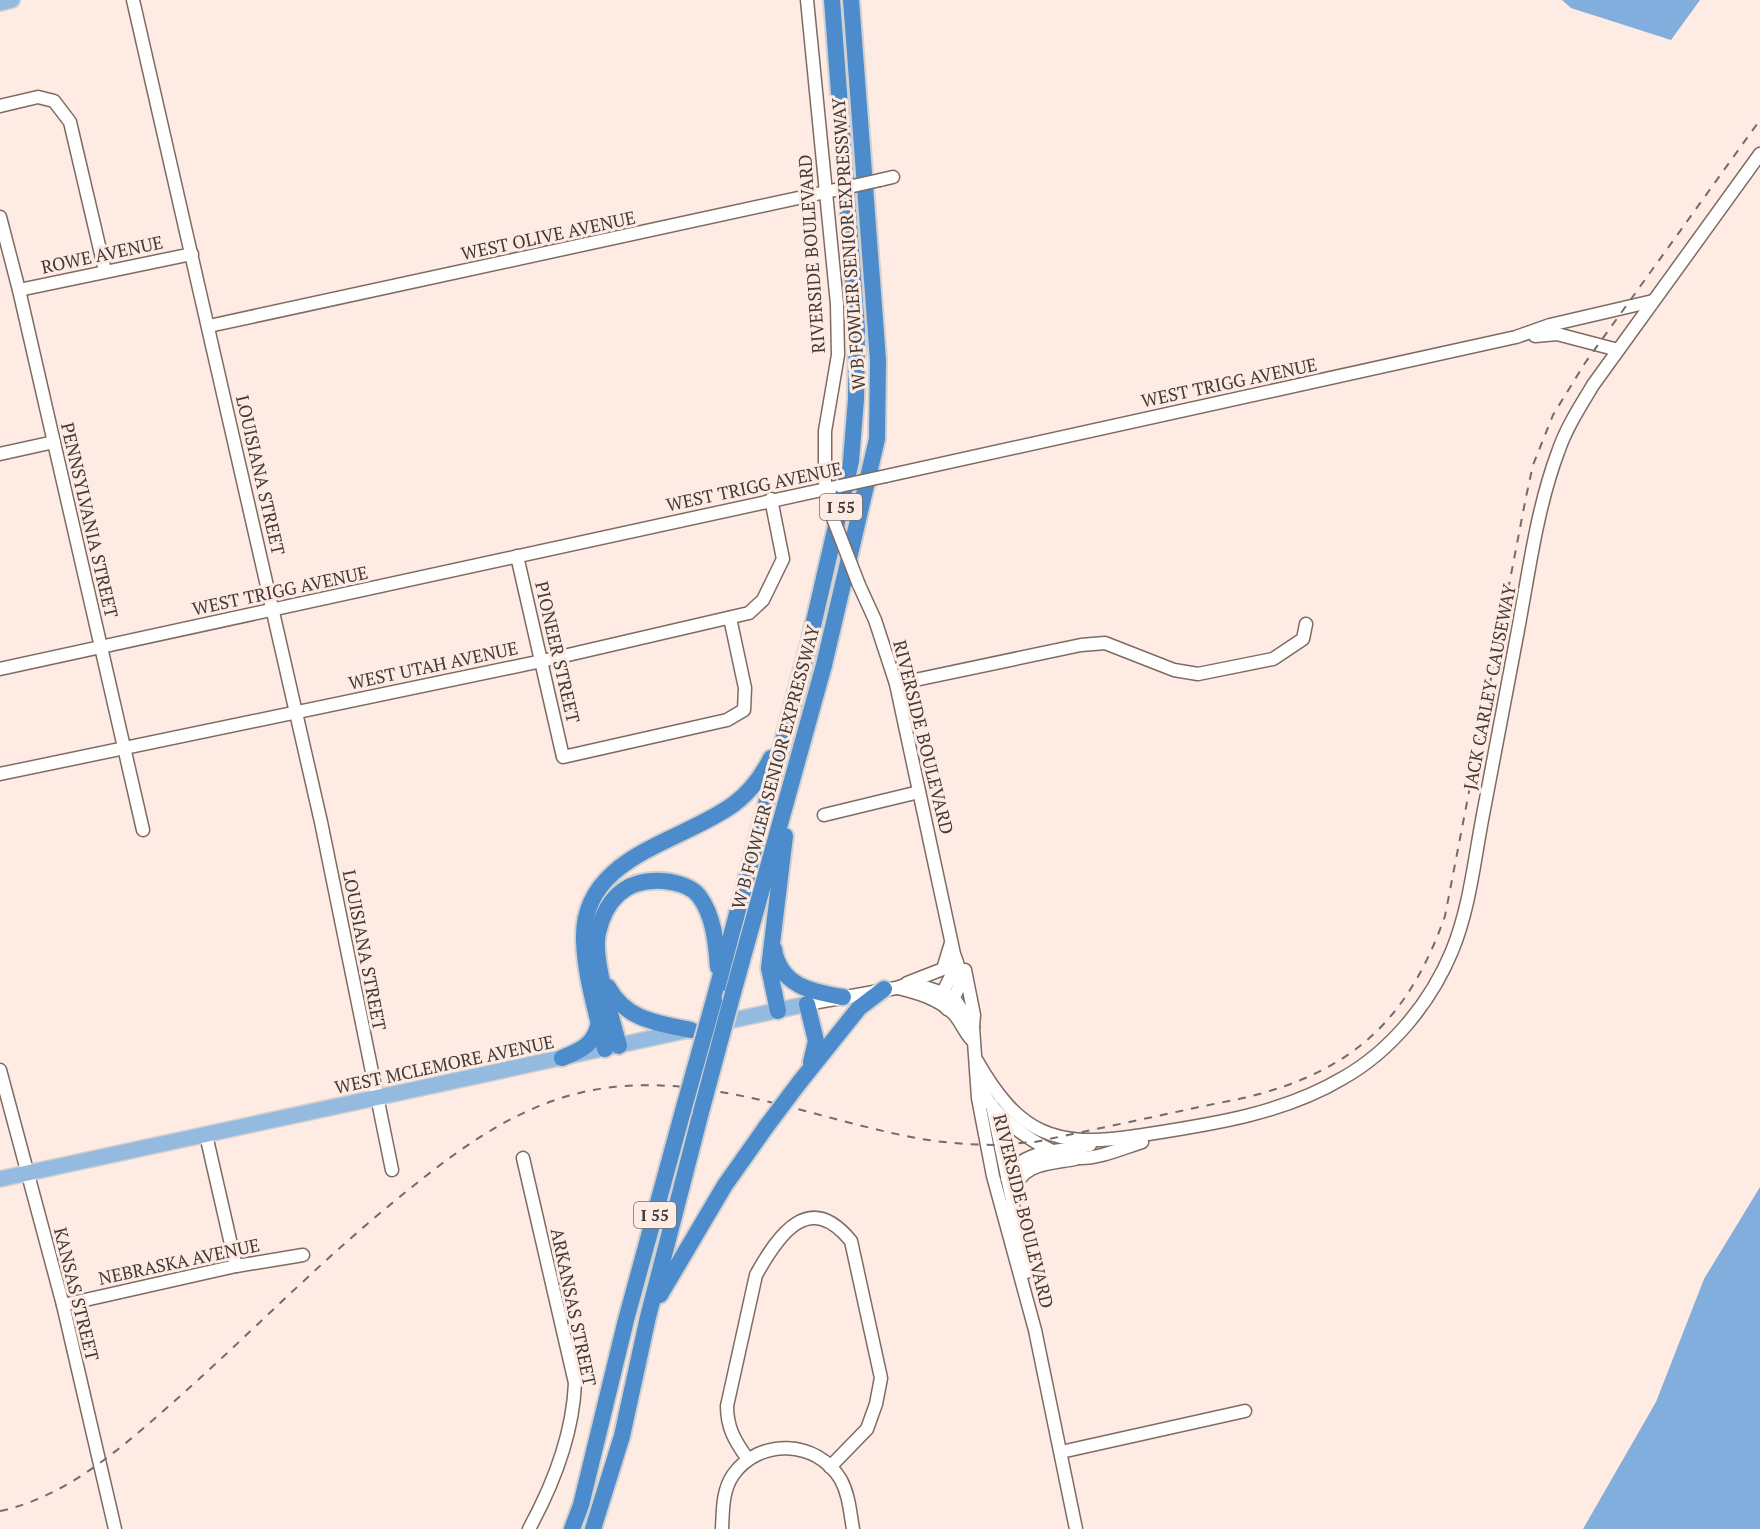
<svg xmlns="http://www.w3.org/2000/svg" width="1760" height="1529" viewBox="0 0 1760 1529" font-family="'PT Serif',serif">
<style>
.water{fill:#82aedd}
.lines{fill:none;stroke-linecap:round;stroke-linejoin:round}
.minor-casing{stroke:#7e6b64;stroke-width:15}
.major-casing{stroke:#d2d0cf;stroke-width:18}
.highway-casing{stroke:#d2d0cf;stroke-width:20}
.minor{stroke:#fff;stroke-width:12}
.major{stroke:#94bae0;stroke-width:15}
.highway{stroke:#4c8ccc;stroke-width:16}
.rail{stroke:#756b66;stroke-width:2;stroke-dasharray:8 8;stroke-linecap:butt}
.minor-bridge-casing{stroke:#7e6b64;stroke-width:15;stroke-linecap:butt}
.highway-bridge-casing{stroke:#d2d0cf;stroke-width:20;stroke-linecap:butt}
.minor-bridge{stroke:#fff;stroke-width:12}
.highway-bridge{stroke:#4c8ccc;stroke-width:16}
.labels{text-anchor:middle;dominant-baseline:central;stroke-width:6;stroke-linejoin:round;paint-order:stroke}
.shield{fill:#fdebe4;stroke:#7a6f6a;stroke-width:1.5}
.shield-label{font-size:16px;font-weight:bold;fill:#423a36}
.street-label{font-size:18px;fill:#423a36;stroke:#fdebe4}
</style>
<rect width="100%" height="100%" fill="#fdebe4"/>
<g class="water">
<path d="M1562 0H1700L1671 40 1571 8Z"/>
<path d="M1760 1187V1529H1583L1656 1402 1704 1279Z"/>
</g>
<g class="lines">
<defs>
<g id="minor">
<path d="M133 0 321 822 392 1170"/>
<path d="M807 0 837 304 838 355 825 431V489L831 513"/>
<path d="M0 106 38 97 54 101 70 122 105 271"/>
<path d="M880 180 893 177"/>
<path d="M0 217 19 290 143 830"/>
<path d="M19 290 192 254"/>
<path d="M209 326 835 190"/>
<path d="M1535 336 1557 334 1618 350"/>
<path d="M0 454 54 442"/>
<path d="M886 476 1516 337 1550 325 1653 301"/>
<path d="M517 556 563 757 727 720 744 710 745 688 730 618"/>
<path d="M859 585 875 620 896 684 954 954C964 979 962 986 947 1009"/>
<path d="M0 669 840 486"/>
<path d="M896 684 1081 645 1105 643 1174 670 1198 674 1273 659 1303 639 1306 624"/>
<path d="M0 774 542 661 749 613 763 600 783 559 771 499"/>
<path d="M824 815 919 792"/>
<path d="M965 970 974 1015 973 1027"/>
<path d="M907 983 943 969 951 943"/>
<path d="M898 988C918 993 937 998 953 1013 961 1021 964 1032 972 1040"/>
<path d="M940 998 951 976 954 955"/>
<path d="M807 1004 896 988 912 983 943 993 954 998 973 1027 978 1098 993 1176 1035 1330 1076 1529"/>
<path d="M977 1061C1018 1133 1054 1149 1136 1136 1207 1125 1281 1115 1343 1078 1391 1051 1431 1002 1452 951 1469 910 1474 863 1482 820 1494 756 1506 693 1518 630 1529 571 1537 508 1558 452 1566 428 1580 407 1593 385L1760 154"/>
<path d="M0 1070 63 1305 115 1529"/>
<path d="M981 1085C987 1115 1049 1157 1078 1158 1098 1159 1123 1148 1142 1142"/>
<path d="M992 1105 1027 1272"/>
<path d="M206 1135 236 1266"/>
<path d="M523 1158 575 1383C573 1433 553 1485 529 1529"/>
<path d="M1007 1178C1022 1148 1062 1152 1090 1145"/>
<path d="M1015 1192C1019 1163 1050 1164 1075 1159"/>
<path d="M63 1305 236 1266 303 1255"/>
<path d="M1061 1452 1245 1411"/>
<path d="M747 1458C735 1441 727 1428 727 1406L756 1275C779 1234 809 1190 851 1241L881 1378 876 1404 867 1429 830 1467"/>
<path d="M722 1529C723 1511 722 1491 733 1475 759 1438 817 1439 841 1480 849 1495 850 1512 853 1529"/>
</g>
<g id="major">
<path d="M0 3 12 0"/>
<path d="M715 1024 807 1004"/>
<path d="M0 1179 689 1030"/>
</g>
<g id="highway">
<path d="M774 949C780 986 812 992 843 997"/>
<path d="M608 987C626 1020 657 1023 691 1030"/>
<path d="M733 993 824 665 877 439 878 360 851 0"/>
<path d="M714 1000 809 643 851 461 856 399 857 330 832 0"/>
<path d="M807 1004 816 1041 811 1062"/>
<path d="M778 1011 769 968 785 836"/>
<path d="M619 1046C612 1018 592 959 598 933 607 893 632 876 671 882 681 884 693 888 699 896 714 916 716 943 718 967"/>
<path d="M605 1049C597 1013 585 977 584 940 581 856 681 843 734 804 750 792 763 774 771 758"/>
<path d="M562 1058C582 1050 595 1044 599 1022"/>
<path d="M799 1083 859 1008 884 989"/>
<path d="M660 1295 725 1185 766 1127"/>
<path d="M572 1529 581 1505 626 1320 683 1111"/>
<path d="M593 1529 622 1436 648 1317 701 1112"/>
</g>
</defs>
<use href="#minor" class="minor-casing"/>
<use href="#major" class="major-casing"/>
<use href="#highway" class="highway-casing"/>
<use href="#minor" class="minor"/>
<use href="#major" class="major"/>
<use href="#highway" class="highway"/>
<path class="rail" d="M0 1511C66 1497 120 1449 170 1405 243 1341 310 1271 385 1209 453 1153 522 1097 613 1087 717 1076 816 1119 916 1138 944 1143 972 1145 999 1145 1011 1145 1023 1142 1035 1142 1087 1131 1139 1120 1190 1109 1215 1103 1241 1100 1266 1092 1363 1064 1412 1009 1445 916L1526 497 1533 465 1553 415 1585 363 1760 120"/>
<defs>
<g id="minor-bridge">
<path d="M835 190 880 180"/>
<path d="M840 486 886 476"/>
<path d="M831 513 859 585"/>
</g>
<g id="highway-bridge">
<path d="M683 1111 714 1000"/>
<path d="M701 1112 733 993"/>
<path d="M766 1127 799 1083"/>
</g>
</defs>
<use href="#minor-bridge" class="minor-bridge-casing"/>
<use href="#highway-bridge" class="highway-bridge-casing"/>
<use href="#minor-bridge" class="minor-bridge"/>
<use href="#highway-bridge" class="highway-bridge"/>
</g>
<g class="labels">
<g class="shield">
<rect x="820" y="494" width="42" height="26" rx="4.5"/>
<rect x="634" y="1202" width="42" height="26" rx="4.5"/>
</g>
<g class="shield-label">
<text x="841" y="507">I 55</text>
<text x="655" y="1215">I 55</text>
</g>
<g class="street-label">
<text transform="translate(548 235) rotate(-12)">WEST OLIVE AVENUE</text>
<text transform="translate(848 244) rotate(-94)">W B FOWLER SENIOR EXPRESSWAY</text>
<text transform="translate(102 254) rotate(-12)">ROWE AVENUE</text>
<text transform="translate(811 254) rotate(-94)">RIVERSIDE BOULEVARD</text>
<text transform="translate(1229 382) rotate(-12)">WEST TRIGG AVENUE</text>
<text transform="translate(261 475) rotate(77)">LOUISIANA STREET</text>
<text transform="translate(754 486) rotate(-12)">WEST TRIGG AVENUE</text>
<text transform="translate(90 520) rotate(77)">PENNSYLVANIA STREET</text>
<text transform="translate(280 590) rotate(-12)">WEST TRIGG AVENUE</text>
<text transform="translate(558 652) rotate(77)">PIONEER STREET</text>
<text transform="translate(433 665) rotate(-12)">WEST UTAH AVENUE</text>
<text transform="translate(1489 687) rotate(-79)">JACK CARLEY CAUSEWAY</text>
<text transform="translate(924 737) rotate(76)">RIVERSIDE BOULEVARD</text>
<text transform="translate(775 767) rotate(-75)">W B FOWLER SENIOR EXPRESSWAY</text>
<text transform="translate(365 950) rotate(79)">LOUISIANA STREET</text>
<text transform="translate(444 1064) rotate(-12)">WEST MCLEMORE AVENUE</text>
<text transform="translate(1024 1211) rotate(76)">RIVERSIDE BOULEVARD</text>
<text transform="translate(179 1261) rotate(-12)">NEBRASKA AVENUE</text>
<text transform="translate(77 1294) rotate(76)">KANSAS STREET</text>
<text transform="translate(574 1307) rotate(78)">ARKANSAS STREET</text>
</g>
</g>
</svg>
